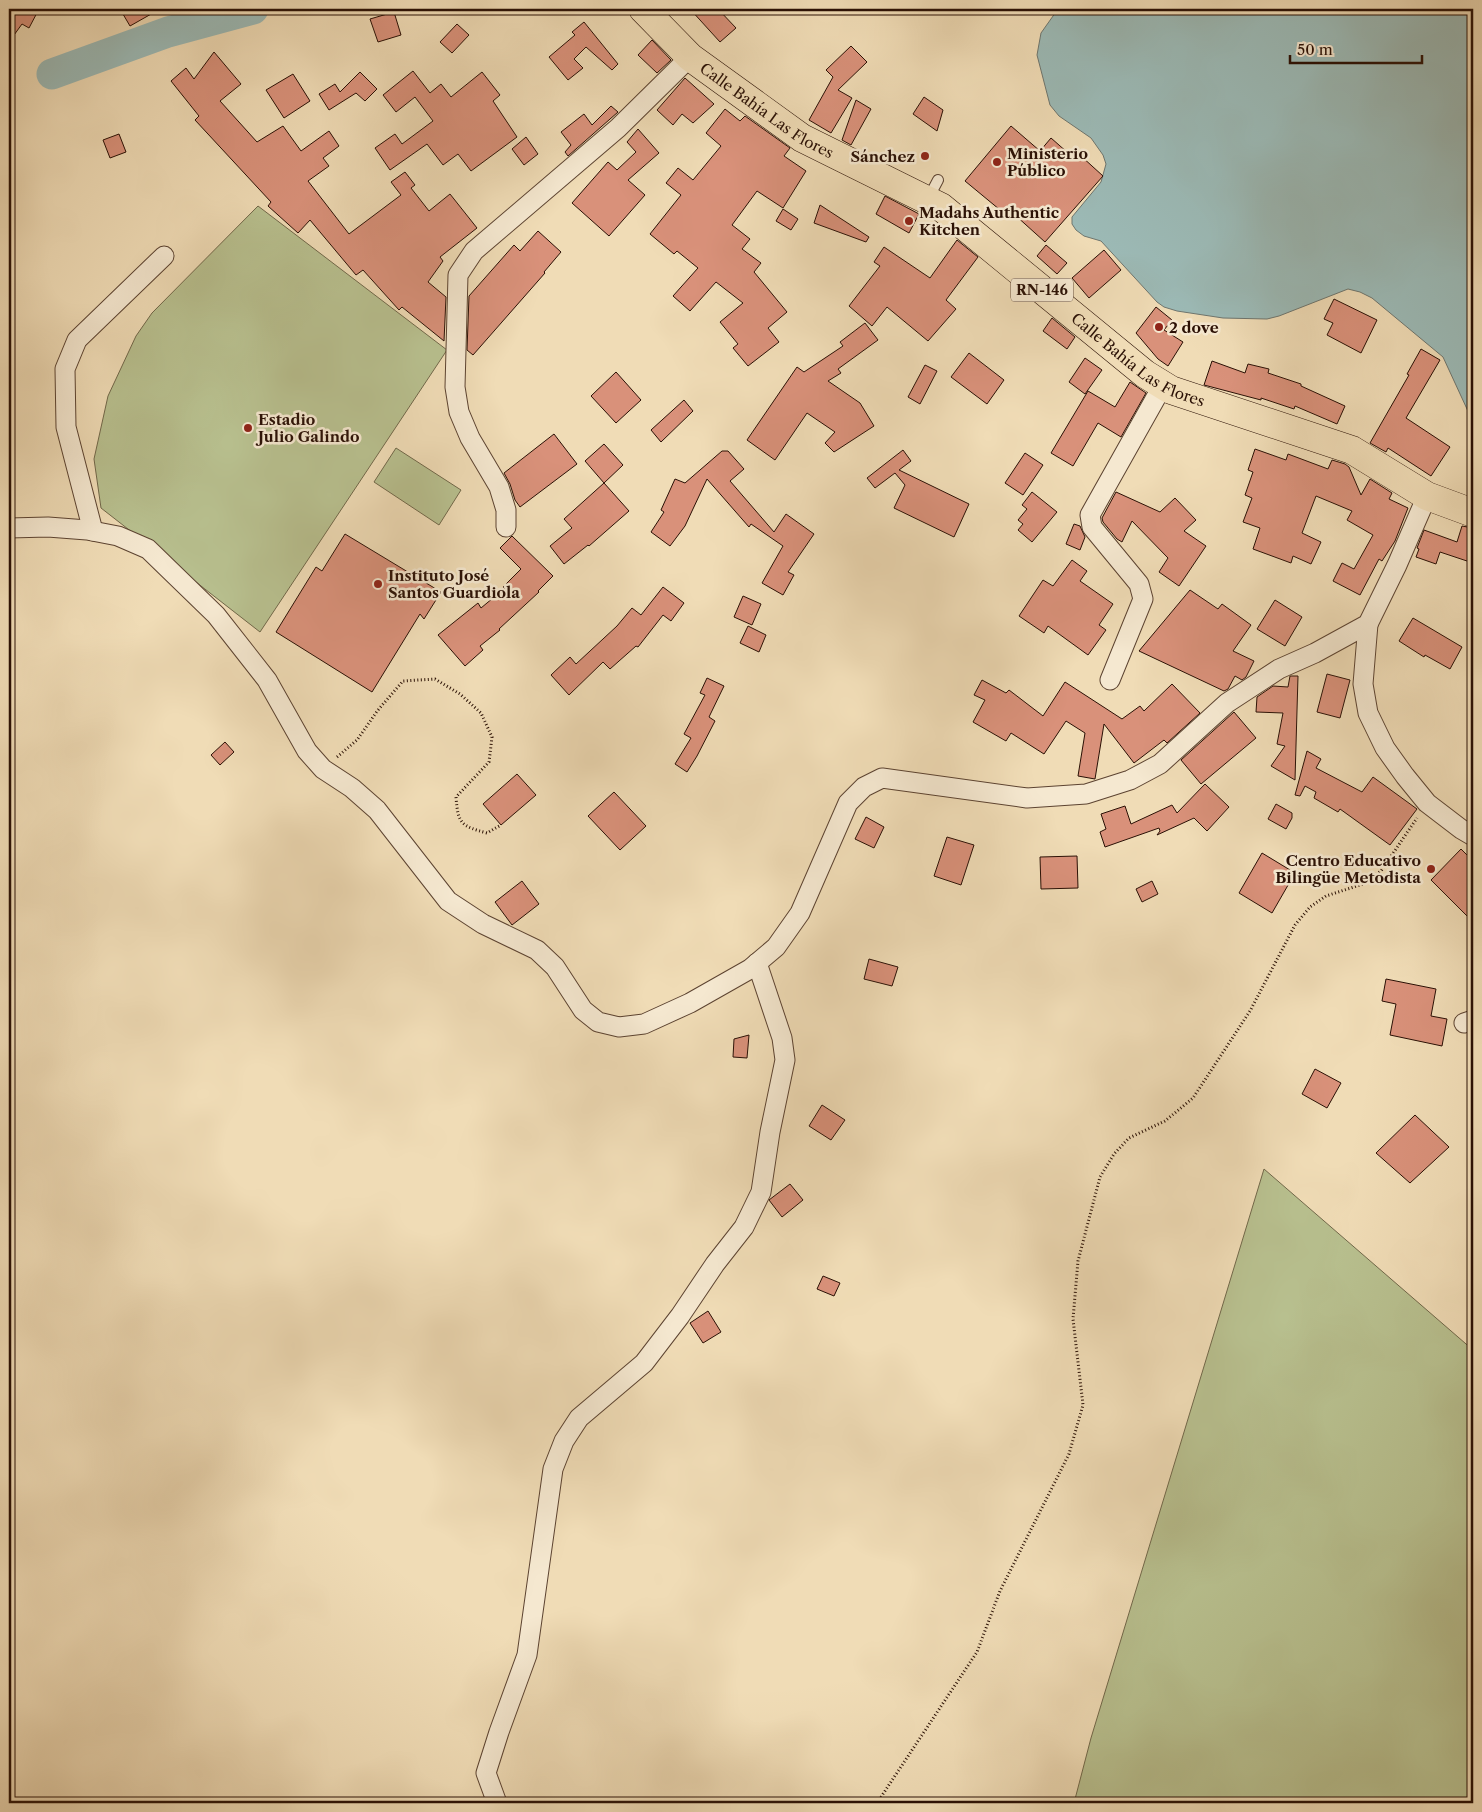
<svg xmlns="http://www.w3.org/2000/svg" width="1482" height="1812" viewBox="0 0 1482 1812" font-family="'Libre Caslon Text',serif">
<style>
.green{fill:#b8c08f;stroke:#71684a}
.water{fill:#9cbab6;stroke:#6e766f}
.lines{fill:none;stroke-linecap:round;stroke-linejoin:round}
.river{stroke:#9cbab6;stroke-width:31}
.building{fill:#d9917a;stroke:#2a1005}
.lane-casing{stroke:#5c4331;stroke-width:12}
.street-casing{stroke:#5c4331;stroke-width:21}
.primary-casing{stroke:#2a1005;stroke-width:29}
.path{stroke:#2a1005;stroke-width:3;stroke-dasharray:1 2.5;stroke-linecap:butt}
.lane{stroke:#f5e8d0;stroke-width:10}
.street{stroke:#f5e8d0;stroke-width:19}
.primary{stroke:#f0dcb6;stroke-width:28}
.poi-dot{fill:#8f2418;stroke:#f5e8d0;stroke-width:2}
.labels{text-anchor:middle;dominant-baseline:central;stroke-width:5;stroke-linejoin:round;paint-order:stroke}
.shield{fill:#f5e8d0;stroke:#675142;stroke-width:1}
.shield-label{font-size:14px;font-weight:bold;fill:#2a1005}
.street-label{font-size:15px;fill:#2a1005;stroke:#f5e8d0}
.poi-label{font-size:15px;font-weight:bold;fill:#2a1005;stroke:#f5e8d0;text-anchor:start}
</style>
<rect width="100%" height="100%" fill="#f0dcb6"/>
<filter id="stains"><feTurbulence type="fractalNoise" baseFrequency=".004" numOctaves="4"/><feColorMatrix values="0 0 0 0 .2 0 0 0 0 .09 0 0 0 0 .02 0 0 0 .5 -.17"/></filter>
<radialGradient id="worn" r=".72"><stop offset=".6" stop-color="#630" stop-opacity="0"/><stop offset="1" stop-color="#630" stop-opacity=".3"/></radialGradient>
<g class="green">
<path d="M258 206 447 350 260 632 101 508 94 459 108 396 136 336 152 313Z"/>
<path d="M396 448 461 490 439 525 374 482Z"/>
<path d="M1264 1169 1473 1350V1803H1074L1091 1738Z"/>
</g>
<path class="water" d="M1058 9H1473V422L1443 357 1372 298 1360 292 1348 289 1279 316 1267 319 1223 318 1177 311 1164 307 1157 302 1101 241 1084 236 1076 230 1072 224V217L1101 182 1106 164 1103 155 1091 138 1059 116 1050 105 1037 55 1041 33Z"/>
<g class="lines">
<path class="river" d="M52 74 168 32 253 9"/>
</g>
<g class="building">
<path d="M9 9H39L29 28 22 24 9 42Z"/>
<path d="M120 9H160L130 26Z"/>
<path d="M690 9H718L736 28 720 42Z"/>
<path d="M394 12 401 35 378 42 370 19Z"/>
<path d="M584 22 618 64 612 70 586 47 574 59 583 68 568 80 549 57 575 35 572 32Z"/>
<path d="M457 24 469 35 452 53 440 42Z"/>
<path d="M652 40 671 60 657 73 638 55Z"/>
<path d="M851 46 867 62 838 90 852 98 831 133 809 120 833 77 826 70Z"/>
<path d="M214 52 241 84 220 101 257 142 283 126 301 151 329 131 339 146 323 158 329 166 308 181 349 234 401 195 391 182 405 172 415 185 411 188 429 211 450 194 477 228 440 257 443 261 428 282 446 297 444 341 402 307 399 310 363 270 356 275 310 220 298 233 268 206 271 202 195 120 199 116 171 81 186 68 194 79Z"/>
<path d="M413 71 430 93 441 84 451 97 482 72 500 95 493 101 517 137 471 171 458 154 443 165 427 144 390 170 375 148 395 134 402 144 433 121 415 97 396 112 383 95Z"/>
<path d="M360 72 377 89 365 101 356 93 329 110 319 94 335 84 340 92Z"/>
<path d="M293 74 310 101 284 118 266 90Z"/>
<path d="M685 78 714 104 693 123 682 114 673 125 657 110Z"/>
<path d="M924 97 943 110 937 131 913 114Z"/>
<path d="M856 100 871 109 851 145 842 140Z"/>
<path d="M611 106 618 112 568 156 565 152 571 145 561 132 584 114 592 125Z"/>
<path d="M725 109 740 121 745 116 790 148 784 156 806 171 783 208 757 191 732 225 750 239 742 249 761 263 754 272 787 312 768 328 779 342 748 366 733 348 738 344 720 322 743 303 716 282 690 311 673 296 698 268 677 251 674 254 650 234 681 195 666 183 678 168 693 180 721 146 706 133Z"/>
<path d="M1011 126 1040 151 1051 138 1076 160 1081 156 1103 176 1045 242 1015 215 1011 219 965 181Z"/>
<path d="M638 129 659 153 628 180 645 195 609 236 572 203 608 162 617 170 636 152 627 142Z"/>
<path d="M119 134 126 152 110 158 103 140Z"/>
<path d="M526 137 538 154 524 165 512 149Z"/>
<path d="M885 196 919 214 909 233 876 214Z"/>
<path d="M820 205 869 237 866 242 814 223Z"/>
<path d="M783 209 798 219 791 230 776 221Z"/>
<path d="M538 231 561 252 544 272 545 273 473 355 467 350 469 296 514 245 520 251Z"/>
<path d="M957 240 978 257 946 300 956 309 928 341 887 307 872 326 849 306 880 266 874 262 884 247 930 278Z"/>
<path d="M1046 245 1067 263 1057 274 1037 256Z"/>
<path d="M1104 250 1121 270 1089 298 1072 278Z"/>
<path d="M1334 299 1377 320 1361 353 1327 335 1333 323 1324 319Z"/>
<path d="M1156 307 1172 320 1164 330 1183 342 1168 366 1158 359 1136 333Z"/>
<path d="M1052 318 1075 337 1067 349 1043 331Z"/>
<path d="M865 323 878 340 838 369 841 373 828 381 860 403 874 426 834 452 825 443 835 432 807 413 775 460 747 440 797 367 804 372 843 346 840 342Z"/>
<path d="M1421 349 1440 360 1406 418 1450 447 1431 476 1388 448 1386 452 1370 443 1409 375 1407 374Z"/>
<path d="M969 353 1004 380 987 404 951 377Z"/>
<path d="M1085 358 1102 370 1085 394 1069 382Z"/>
<path d="M1212 361 1245 373 1248 364 1269 369 1268 373 1301 384V386L1345 406 1337 424 1295 406 1294 409 1261 398V400L1204 385Z"/>
<path d="M925 365 937 371 920 404 908 397Z"/>
<path d="M616 372 641 400 616 423 591 396Z"/>
<path d="M1130 382 1146 393 1121 437 1098 423 1073 466 1051 453 1088 391 1115 407Z"/>
<path d="M684 400 693 411 661 442 651 430Z"/>
<path d="M554 434 577 464 520 507 515 500 510 484 504 473Z"/>
<path d="M604 444 623 465 604 483 585 461Z"/>
<path d="M1255 449 1286 460 1288 454 1328 469 1332 460 1345 464 1349 467 1361 495 1370 479 1392 493 1389 499 1408 508 1395 541 1382 561 1379 559 1360 595 1333 581 1342 563 1354 569 1373 535 1347 520 1352 511 1316 496 1302 533 1321 542 1311 564 1293 556 1291 563 1253 549 1260 528 1243 522 1252 498 1245 495 1253 472 1248 470Z"/>
<path d="M903 450 911 461 899 470 969 504 954 537 894 508 905 485 895 473 875 488 867 478Z"/>
<path d="M722 451H728L744 469 730 481 774 532 786 514 814 534 788 572 794 575 783 595 762 583 783 546 751 524 749 527 707 479 685 526 670 546 651 532 664 512 661 510 675 479 685 483Z"/>
<path d="M1025 453 1043 465 1023 495 1005 483Z"/>
<path d="M604 483 629 511 589 546 588 545 564 564 550 546 572 528 564 519Z"/>
<path d="M1032 492 1057 512 1032 542 1018 530 1023 524 1018 520 1027 509 1022 505Z"/>
<path d="M1116 492 1160 512 1175 498 1196 520 1184 531 1206 546 1179 586 1159 572 1168 558 1132 521 1122 542 1117 539 1103 522 1102 518Z"/>
<path d="M1074 524 1080 526 1085 537 1080 550 1066 544Z"/>
<path d="M1462 526 1473 528V553L1470 562 1440 552 1436 564 1416 557 1419 549 1417 548 1424 530 1457 542Z"/>
<path d="M345 534 441 592 424 619 420 614 372 692 276 632 316 567 322 571Z"/>
<path d="M512 536 553 576 538 591 539 592 499 629 500 630 480 646 483 650 465 666 438 635 478 603 481 608 505 588 503 587 521 569 500 548Z"/>
<path d="M1072 560 1087 571 1080 581 1113 604 1099 625 1106 630 1088 655 1048 626 1044 633 1019 616 1043 580 1053 586Z"/>
<path d="M663 587 684 603 671 621 663 615 638 647 636 646 610 669 603 662 569 695 551 675 570 657 576 664 617 626 632 608 641 615Z"/>
<path d="M1190 590 1218 609 1222 604 1251 625 1233 651 1254 661 1246 677 1242 680 1235 676 1228 689 1224 691 1139 651Z"/>
<path d="M743 596 761 604 752 625 734 617Z"/>
<path d="M1275 600 1302 617 1285 646 1257 629Z"/>
<path d="M1413 618 1462 647 1450 669 1425 655 1424 657 1399 641Z"/>
<path d="M748 626 766 635 759 652 740 643Z"/>
<path d="M1327 674 1350 680 1340 718 1317 712Z"/>
<path d="M1290 676H1298L1295 780 1271 766 1285 746 1277 744 1283 713 1256 712 1257 697 1273 686 1288 687Z"/>
<path d="M707 678 724 686 709 717 715 721 697 756 687 772 675 764 691 738 684 734 705 695 700 693Z"/>
<path d="M982 680 1006 693 1009 690 1043 716 1065 682 1122 719 1140 706 1144 711 1172 684 1200 713 1167 743 1164 740 1134 763 1104 724 1095 779 1078 776 1085 733 1066 721 1044 754 1011 733 1006 741 973 722 985 700 974 695Z"/>
<path d="M1234 712 1256 738 1201 784 1181 760Z"/>
<path d="M225 742 234 752 220 765 211 755Z"/>
<path d="M1307 751 1321 759 1316 768 1362 792 1373 777 1417 809 1390 845 1340 809 1338 812 1314 798 1316 792 1305 786 1300 796 1295 795Z"/>
<path d="M517 774 536 795 501 825 483 804Z"/>
<path d="M1205 784 1229 807 1207 831 1194 818 1157 835 1160 831 1159 828 1105 847 1100 832 1106 829 1101 814 1125 806 1131 824 1172 805 1177 813Z"/>
<path d="M614 792 646 826 620 850 588 816Z"/>
<path d="M1276 804 1292 813V818L1286 829 1268 819Z"/>
<path d="M866 817 884 827 874 848 855 839Z"/>
<path d="M947 837 974 845 961 885 934 876Z"/>
<path d="M1461 849 1473 861V922L1431 880Z"/>
<path d="M1262 853 1295 873 1272 913 1239 893Z"/>
<path d="M1077 856 1078 888 1041 889 1040 857Z"/>
<path d="M522 881 539 904 512 925 495 902Z"/>
<path d="M1152 881 1158 894 1142 902 1136 889Z"/>
<path d="M869 959 898 967 892 986 864 979Z"/>
<path d="M1386 979 1436 989 1431 1016 1447 1019 1442 1046 1390 1035 1396 1004 1382 1001Z"/>
<path d="M749 1035 747 1058 733 1057 734 1039Z"/>
<path d="M1315 1069 1341 1083 1327 1108 1302 1094Z"/>
<path d="M822 1105 845 1120 831 1140 809 1126Z"/>
<path d="M1415 1115 1449 1147 1410 1183 1376 1153Z"/>
<path d="M790 1184 803 1200 782 1217 769 1200Z"/>
<path d="M823 1276 840 1283 834 1296 817 1289Z"/>
<path d="M708 1311 721 1332 703 1343 690 1323Z"/>
</g>
<g class="lines">
<defs>
<path id="lane" d="M928 199 938 180"/>
<g id="street">
<path d="M506 527V510L499 487 470 438 459 412 455 387 458 275 474 251 618 128 690 57"/>
<path d="M9 528 48 527 87 530 118 536 148 549 216 615 267 680 307 751 323 769 352 788 377 810 448 901 483 924 537 950 555 967 583 1010 598 1022 619 1027 644 1024 690 1003 750 969 776 947 800 913 848 803 864 787 882 778 1027 798 1086 794 1130 780 1160 764 1227 703 1279 669 1315 653 1368 624 1397 565 1427 496"/>
<path d="M93 531 66 427 65 369 77 340 164 256"/>
<path d="M1368 624 1363 684 1368 713 1385 748 1405 776 1427 803 1461 829 1473 836"/>
<path d="M1110 680 1143 599 1139 584 1092 527 1090 515 1163 385"/>
<path d="M1464 1023 1473 1020"/>
<path d="M497 1803 486 1773 499 1732 527 1655 553 1469 564 1441 579 1418 644 1363 680 1316 715 1264 744 1227 761 1192 770 1132 785 1060 782 1038 757 963"/>
</g>
<g id="primary">
<path id="s1" d="M643 9 690 57 802 138 941 207 1145 374 1171 390 1352 450 1427 496 1473 513"/>
</g>
</defs>
<use href="#lane" class="lane-casing"/>
<use href="#street" class="street-casing"/>
<use href="#primary" class="primary-casing"/>
<g class="path">
<path d="M337 757 357 740 378 710 403 681 435 679 460 694 481 713 492 737 489 762 456 797C458 824 461 826 487 833L501 825"/>
<path d="M877 1803 977 1652 1000 1591 1069 1454 1083 1405 1073 1319 1078 1261 1100 1177 1114 1154 1129 1138 1165 1121 1193 1098 1250 1011 1295 925 1310 907 1326 896 1363 884 1381 871 1417 818"/>
</g>
<use href="#lane" class="lane"/>
<use href="#street" class="street"/>
<use href="#primary" class="primary"/>
</g>
<g class="poi-dot">
<circle cx="925" cy="156" r="5"/>
<circle cx="997" cy="162" r="5"/>
<circle cx="909" cy="221" r="5"/>
<circle cx="1159" cy="327" r="5"/>
<circle cx="248" cy="428" r="5"/>
<circle cx="378" cy="584" r="5"/>
<circle cx="1431" cy="869" r="5"/>
</g>
<g class="labels">
<rect class="shield" x="1011" y="278.5" width="62" height="23" rx="4"/>
<g class="shield-label">
<text x="1042" y="290">RN-146</text>
</g>
<g class="street-label">
<text stroke="none"><textPath href="#s1" startOffset="161">Calle Bahía Las Flores</textPath></text>
<text stroke="none"><textPath href="#s1" startOffset="611">Calle Bahía Las Flores</textPath></text>
</g>
<g class="poi-label">
<text x="1007" y="153">Ministerio<tspan x="1007" dy="17">Público</tspan></text>
<text x="915" y="156" text-anchor="end">Sánchez</text>
<text x="919" y="212">Madahs Authentic<tspan x="919" dy="17">Kitchen</tspan></text>
<text x="1169" y="327">2 dove</text>
<text x="258" y="419">Estadio<tspan x="258" dy="17">Julio Galindo</tspan></text>
<text x="388" y="575">Instituto José<tspan x="388" dy="17">Santos Guardiola</tspan></text>
<text x="1421" y="860" text-anchor="end">Centro Educativo<tspan x="1421" dy="17">Bilingüe Metodista</tspan></text>
</g>
</g>
<rect width="1482" height="1812" fill="none" stroke="#f0dcb6" stroke-width="30"/>
<rect x="10" y="10" width="1462" height="1792" fill="none" stroke="#2a1005" stroke-width="2.5"/>
<rect x="15" y="15" width="1452" height="1782" fill="none" stroke="#2a1005"/>
<path d="M1290 55v8h132v-8" fill="none" stroke="#2a1005" stroke-width="2.5"/>
<text x="1297" y="55" font-size="15" fill="#2a1005" stroke="#f5e8d0" stroke-width="4" paint-order="stroke">50 m</text>
<rect width="100%" height="100%" filter="url(#stains)"/>
<rect width="100%" height="100%" fill="url(#worn)"/>
</svg>
